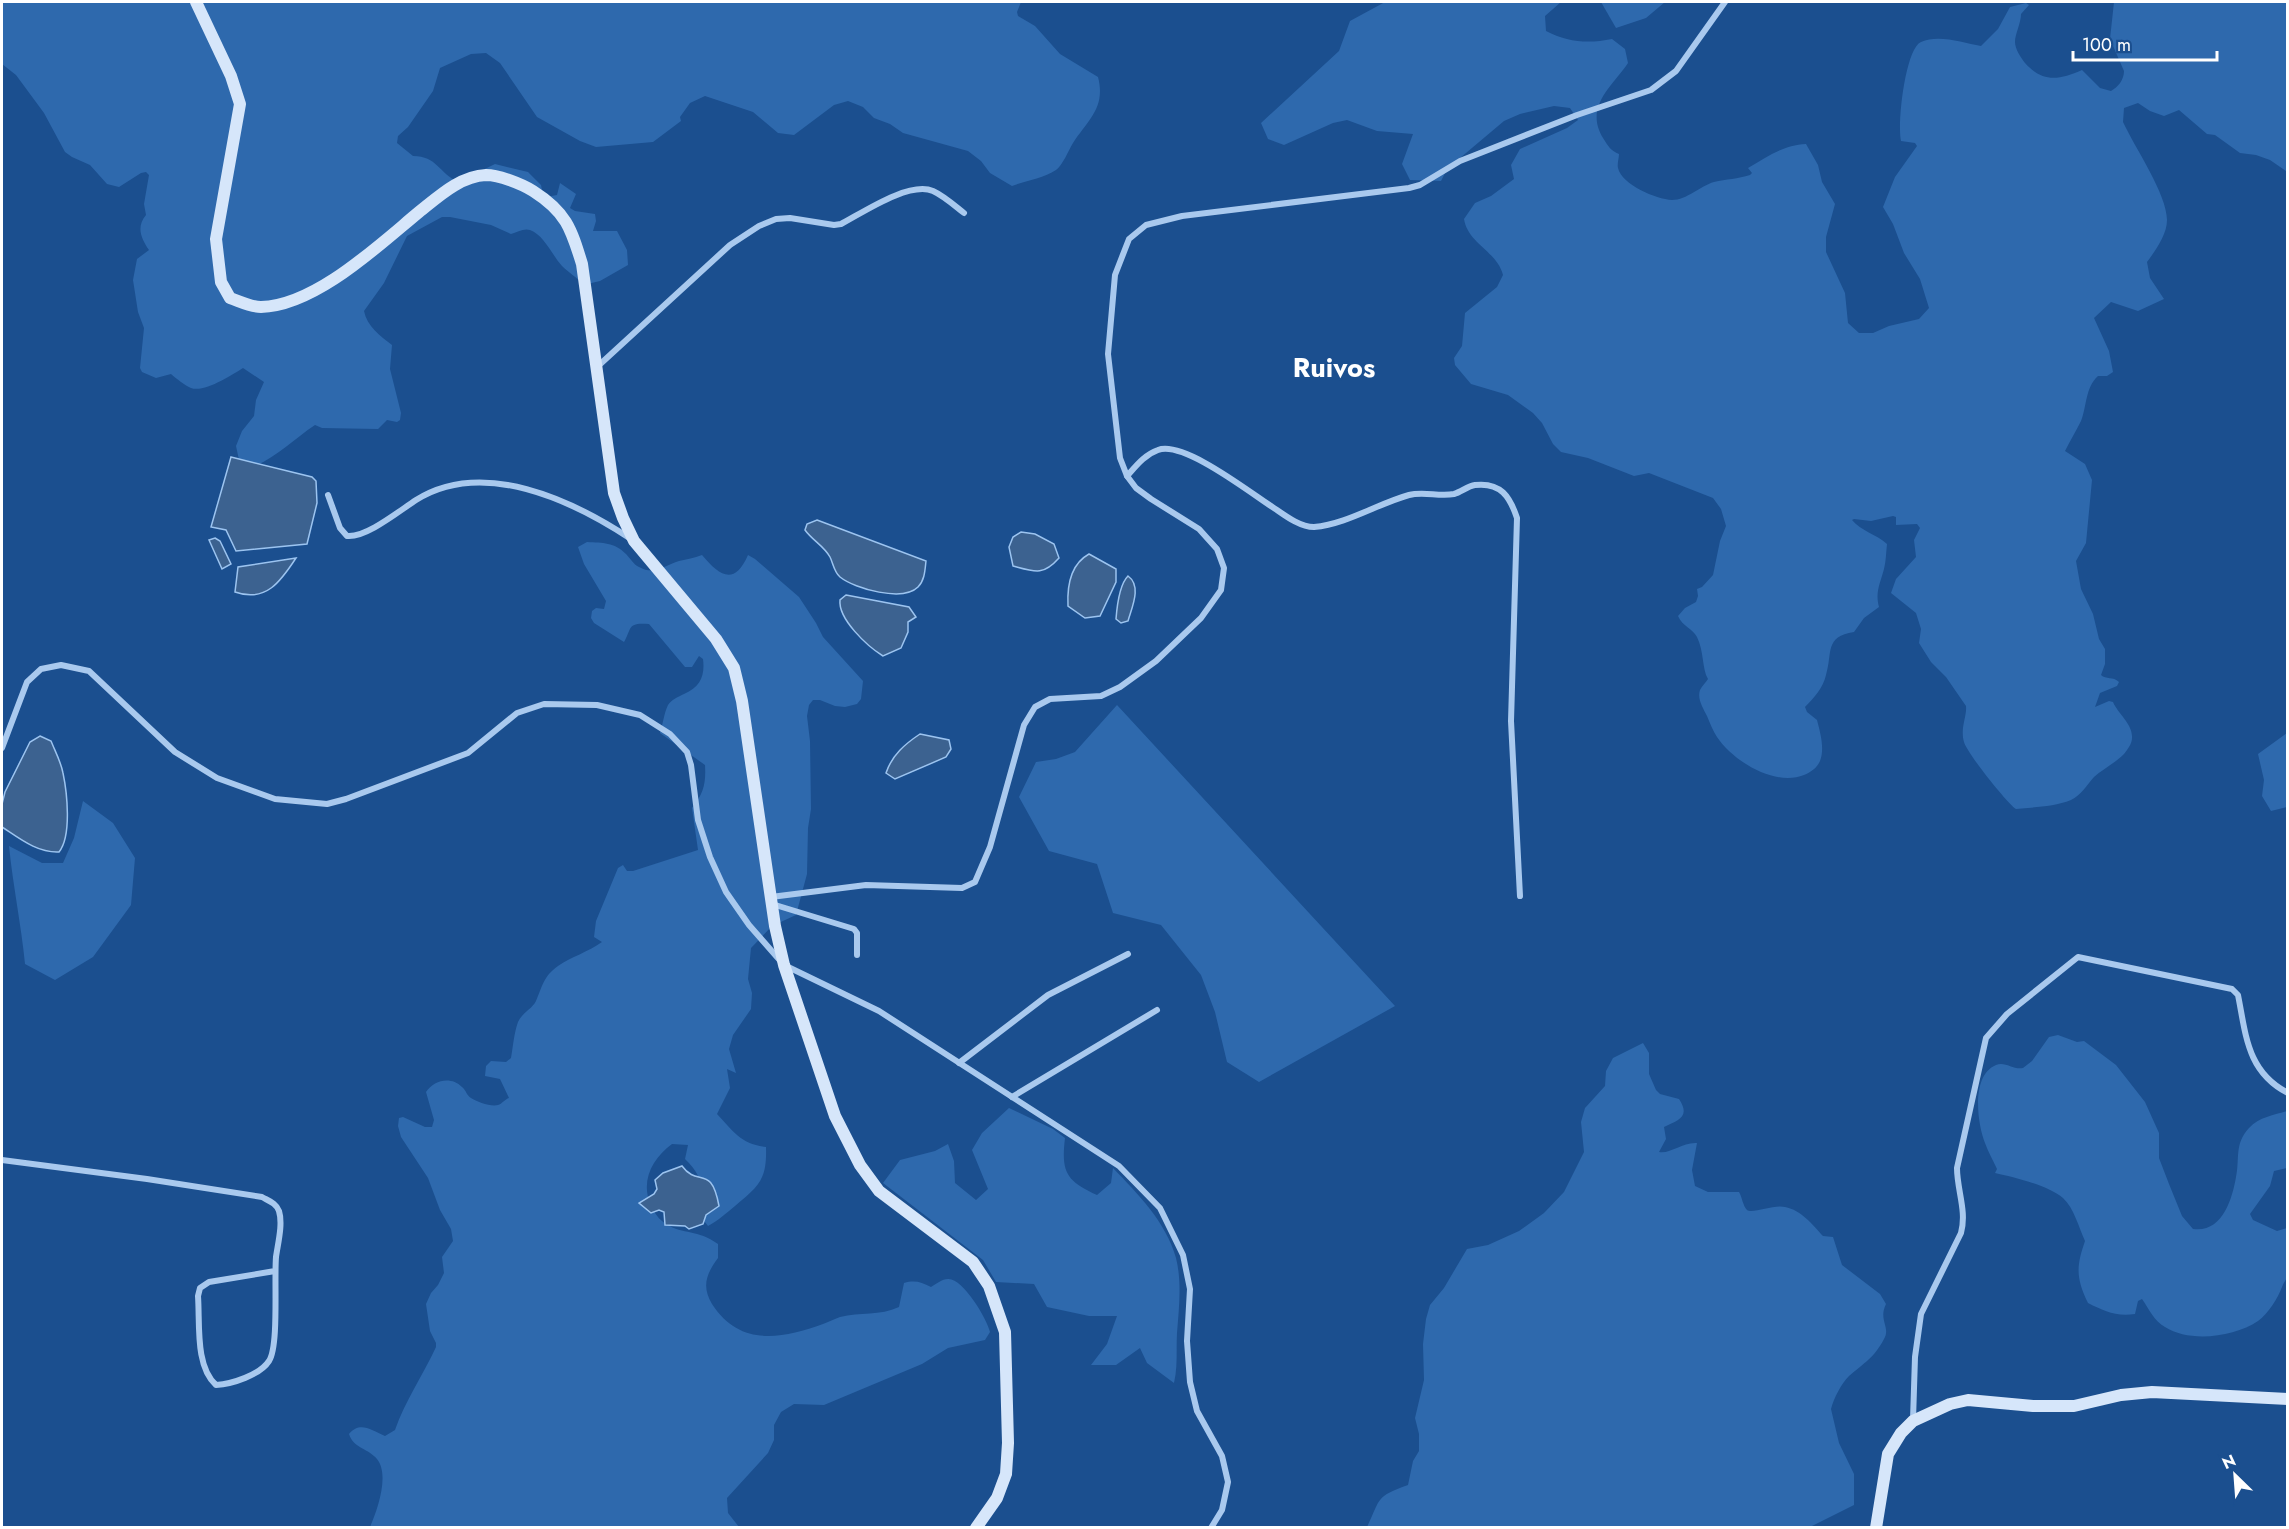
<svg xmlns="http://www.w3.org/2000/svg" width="2289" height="1529" viewBox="0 0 2289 1529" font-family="Jost,sans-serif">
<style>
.green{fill:#2e69ad}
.water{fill:#3c6290;stroke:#9cc4f0;stroke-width:1.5}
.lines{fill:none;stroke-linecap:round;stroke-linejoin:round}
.street{stroke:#a9c9ee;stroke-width:6}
.secondary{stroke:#d6e6fa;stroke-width:12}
.labels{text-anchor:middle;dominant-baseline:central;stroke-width:4.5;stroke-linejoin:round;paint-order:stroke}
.district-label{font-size:27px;font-weight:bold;fill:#fff;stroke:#1b4f8f}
</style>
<rect width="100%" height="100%" fill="#1b4f8f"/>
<g class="green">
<path d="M2 2H1021L1017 12 1018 16 1035 26 1060 54 1098 77C1106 108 1088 120 1073 143 1068 151 1063 165 1056 170 1044 178 1025 181 1012 186L990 173 981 161 968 151 903 133 890 124 874 118 863 107 848 101 834 105 794 135 778 133 753 112 705 96 690 103 680 117 681 121 653 142 596 147 580 141 537 117 500 63 486 53 471 54 440 68 433 91 408 127 398 136 397 143 413 156C437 156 439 173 458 182L495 164 528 172 541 185 543 195 546 197 557 195 560 183 576 194 570 208 575 211 595 214 596 221 593 231H617L627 250 628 265 600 281 583 285C577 277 569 273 562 266 552 255 544 235 530 230 524 228 517 232 511 234L491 225 450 217H442L407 236 384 283 364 311C367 326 380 336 392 345L390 369 401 413 400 420 397 422 387 420 378 429 322 428 315 425C294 439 278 456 255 466L239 460 236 446 242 431 254 416 256 400 264 382 243 368C232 375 204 393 191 388 184 385 177 379 171 374L156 378 142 372 140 368 144 328 138 312 133 280 137 259 149 250C141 238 136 227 146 215L144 204 149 175 146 172 141 173 119 187 107 184 90 165 72 157 65 152 44 113 16 75 2 64Z"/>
<path d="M1385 2H1561L1545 16 1546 31C1567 42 1588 44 1612 39L1625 49 1628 63C1612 87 1584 106 1603 138 1608 146 1611 151 1619 154 1619 158 1617 164 1618 168 1622 185 1656 199 1672 200 1687 200 1700 186 1714 182 1726 179 1738 179 1750 175L1752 173 1748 168C1767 157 1783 145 1806 144L1818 165 1822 182 1835 204 1826 237V252L1845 293 1848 323 1859 333H1873L1889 326 1919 319 1929 308 1920 279 1904 253 1893 224 1883 207 1895 177 1917 146 1915 143 1901 141C1897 125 1905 49 1921 42 1939 34 1963 43 1981 46L1998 29 2010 7 2026 3 2029 5 2021 14C2021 23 2015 34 2015 42 2015 49 2021 58 2025 63 2043 83 2059 80 2082 70L2100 88 2111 91C2118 87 2124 80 2124 71L2110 39 2114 2H2287L2286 171 2270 160 2256 155 2240 153 2215 135 2207 134 2179 110 2164 116 2150 111 2138 103 2124 108 2123 122C2135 148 2167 194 2167 220 2167 235 2155 251 2147 262L2150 278 2164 299 2138 311 2111 302 2094 318 2109 351 2113 372 2107 376H2098C2085 388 2087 406 2081 421 2076 431 2070 441 2065 451L2085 464 2092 480 2086 543 2076 561 2081 589 2093 614 2099 639 2105 649V664L2101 675C2106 680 2113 676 2119 682L2117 686 2100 693 2095 707 2109 701 2113 702C2118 714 2133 724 2132 738 2132 744 2127 750 2124 754 2115 763 2103 769 2094 777 2087 785 2081 795 2071 800 2054 807 2034 807 2016 809 2006 802 1967 753 1964 742 1960 728 1967 717 1966 706L1946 677 1931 662 1919 643 1921 629 1916 613 1891 593 1896 579 1916 557 1914 540 1920 528 1917 524 1896 525V517L1893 516 1871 521 1854 519 1852 520C1861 531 1876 534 1887 544 1886 553 1886 561 1884 569 1880 584 1875 592 1879 607L1864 618 1854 632C1824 637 1833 652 1826 675 1823 688 1814 698 1805 707L1807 712 1817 720C1820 732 1825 748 1820 761 1817 768 1811 772 1804 775 1775 787 1733 761 1717 737 1713 731 1710 723 1707 716 1703 708 1697 699 1700 690 1702 686 1706 682 1708 679 1702 669 1704 651 1697 637 1692 628 1683 627 1678 616L1685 608 1696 602 1698 596 1697 589 1702 587 1713 575 1720 541 1726 526 1721 509 1713 498 1649 473 1634 476 1588 458 1561 452 1553 444 1542 423 1533 413 1508 395 1471 384 1455 365 1454 358 1462 346 1465 313 1497 287 1503 275C1497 251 1468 244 1464 219L1475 203 1491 196 1514 179 1511 165 1520 149 1567 128 1578 120 1570 108 1554 106 1520 114 1504 121 1447 169 1441 181 1410 180 1402 164 1413 134 1377 131 1347 120 1333 123 1284 145 1268 139 1261 123 1339 51 1350 21Z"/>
<path d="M1601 2H1665L1646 18 1616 28Z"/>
<path d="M587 542C603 543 614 542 626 554 630 558 634 565 639 567 655 576 665 565 679 561 687 559 694 558 702 555 719 575 734 587 748 555L755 559 799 597 816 623 823 637 863 681 861 699 857 704 845 707 835 706 820 700H813L809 705 807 716 810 741 811 809 808 828 807 874 796 915 772 926 751 948 748 979 752 993 751 1009 733 1035 729 1049 736 1073 727 1069 730 1088 717 1114C734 1132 741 1144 766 1147 767 1180 759 1186 735 1206 725 1214 719 1220 708 1226L698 1213C701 1188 705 1178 685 1159L688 1145 672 1144C652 1159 640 1181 651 1206 654 1212 659 1220 666 1224 684 1235 697 1229 718 1244V1258C707 1273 701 1286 712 1304 740 1347 781 1339 823 1324 829 1322 834 1319 840 1317 860 1312 880 1316 899 1307L904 1283C915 1280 921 1282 931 1287 936 1284 942 1279 948 1279 963 1278 987 1319 990 1332L985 1340 948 1348 922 1364 824 1405 794 1404 781 1412 774 1425V1440L768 1453 727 1498 728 1513 739 1527H370C377 1511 390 1475 377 1459 368 1448 354 1449 349 1434 360 1421 371 1430 385 1436L395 1430C405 1401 423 1375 436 1347V1343L430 1331 426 1304 431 1293 438 1285 444 1273 442 1257 453 1241 451 1229 440 1210 428 1178 401 1137 398 1126 399 1118 403 1117 425 1127H432L434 1120 426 1092C434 1080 451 1076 462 1087 466 1090 467 1096 471 1098 477 1102 491 1107 498 1105 502 1104 505 1099 509 1098L500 1079 485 1076 486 1066 491 1061 506 1062 511 1058C513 1047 514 1033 518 1022 522 1013 532 1009 536 1001 543 985 543 977 558 966 571 957 588 952 602 942L594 937 596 921 618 868 623 865 627 871H633L698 850 692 808C704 793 706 783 705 765L660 733C663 724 664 713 668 705 672 699 678 697 684 694 701 687 705 675 703 659L699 656 692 667H685L649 624C627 622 632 628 624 642L594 623 591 618 592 611 596 608 604 609 606 601 584 564 578 547Z"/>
<path d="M1117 705 1395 1006 1259 1082 1227 1062 1215 1012 1201 975 1161 925 1113 913 1097 864 1049 851 1019 797 1036 762 1056 759 1075 752Z"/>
<path d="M2287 733V807L2271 811 2262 796 2264 780 2258 754Z"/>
<path d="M83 801 113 823 135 858 131 905 93 957 55 980 25 964C21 924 13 886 9 846L42 863H63L74 838Z"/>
<path d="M2058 1035 2077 1042 2084 1041 2116 1065 2145 1102 2159 1133V1158L2169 1184 2182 1216 2193 1229C2222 1233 2232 1200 2236 1177 2240 1159 2234 1144 2249 1128 2259 1117 2274 1115 2287 1111V1168L2274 1171 2270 1186 2250 1214 2253 1220 2277 1231 2287 1228C2288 1243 2289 1260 2288 1275 2287 1279 2283 1283 2282 1287 2278 1298 2268 1314 2258 1321 2234 1337 2190 1343 2165 1327 2154 1321 2149 1309 2142 1299L2138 1301 2135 1314C2116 1317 2104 1311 2088 1303 2076 1278 2076 1267 2085 1241 2079 1228 2074 1208 2063 1198 2049 1186 2014 1177 1995 1173L1997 1169C1993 1160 1988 1152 1985 1143 1977 1123 1971 1075 1996 1065 2005 1061 2013 1070 2023 1068L2032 1061 2049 1037Z"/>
<path d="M1643 1043 1649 1053V1074L1656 1090 1660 1094 1679 1099C1691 1117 1678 1120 1664 1127L1666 1139 1659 1152C1671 1154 1682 1142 1697 1143L1692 1170 1695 1186 1708 1192H1739C1742 1197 1743 1206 1747 1210 1753 1214 1774 1204 1785 1207 1801 1210 1813 1225 1823 1236L1833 1237 1842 1265 1880 1294 1886 1304C1878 1320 1891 1327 1884 1339 1874 1358 1864 1363 1849 1376 1841 1384 1834 1398 1831 1409L1839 1443 1854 1474V1505L1808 1528 1367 1527C1381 1498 1375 1497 1408 1485L1413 1461 1419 1451V1434L1415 1418 1424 1380 1423 1344 1426 1319 1430 1305 1444 1288 1467 1249 1488 1245 1519 1231 1544 1213 1564 1192 1584 1152 1581 1122 1585 1108 1605 1086 1606 1071 1613 1058Z"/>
<path d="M1009 1108 1053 1129 1065 1138C1061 1172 1066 1181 1097 1195L1111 1183 1113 1168C1138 1194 1166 1222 1176 1258 1182 1282 1179 1308 1177 1333 1176 1350 1178 1366 1174 1383L1147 1363 1140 1348 1116 1365H1091L1107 1344 1117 1316H1089L1047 1307 1034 1284 996 1282 983 1260 883 1183 900 1160 935 1151 948 1144 954 1161 955 1183 976 1200 988 1189 972 1150 982 1133Z"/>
</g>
<g class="water">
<path d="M231 457 312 477 316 481 317 503 307 544 236 551 226 530 211 527Z"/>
<path d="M817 520 926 561C925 569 925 580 918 587 903 602 855 589 840 577 834 572 833 563 830 557 824 546 812 540 805 530L807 524Z"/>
<path d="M1021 532 1035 534 1054 544 1059 558C1043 576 1035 572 1013 566L1009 547 1013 537Z"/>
<path d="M215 538 220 541 231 564 222 569 209 540Z"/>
<path d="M1089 554 1116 569V582L1100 616 1085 618 1068 606C1067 586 1071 564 1089 554Z"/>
<path d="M296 558C281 581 266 603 235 592L238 567Z"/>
<path d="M1128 576C1142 586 1132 607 1128 621L1121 623 1116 619C1117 606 1119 585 1128 576Z"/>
<path d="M846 595 909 607 916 617 908 622V632L901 648 883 656C867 646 838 619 840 600Z"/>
<path d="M920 734 949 740 951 749 946 757 895 779 886 773C892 755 905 744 920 734Z"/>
<path d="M40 736 51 741C55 751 61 762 63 773 67 792 72 836 59 852 37 853 19 838 2 827V804L5 792 30 742Z"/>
<path d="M682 1166C698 1188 711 1163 719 1206L706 1215 703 1224 689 1229 685 1226 665 1225 664 1212 659 1210 651 1213 639 1203 654 1194 657 1189 655 1180 663 1173Z"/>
</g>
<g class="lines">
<g class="street">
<path d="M597 367 730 245 759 226 776 219 790 218 834 225 841 224C862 213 909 181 933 191 944 196 955 206 964 213"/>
<path d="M1127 476C1136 466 1144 455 1158 450 1184 440 1253 495 1277 510 1287 517 1301 527 1314 527 1347 524 1377 504 1409 495 1424 491 1439 497 1454 494 1461 492 1468 486 1475 485 1501 482 1510 497 1517 518L1511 721 1520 896"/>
<path d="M328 495 340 528 347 536C366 538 399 511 416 500 483 458 572 500 631 539"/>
<path d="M2 748 27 682 41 669 61 665 89 671 175 752 217 778 275 799 327 804 346 799 468 753 517 713 544 704 597 705 640 715 670 734 687 752 691 765 698 820 710 857 726 892 749 925 784 965 879 1011 1119 1166 1160 1208 1183 1255 1190 1289 1187 1341 1190 1382 1197 1411 1222 1456 1228 1482 1222 1510 1211 1528"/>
<path d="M771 897 866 885 962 888 975 882 990 847 1024 725 1035 707 1050 699 1101 696 1120 687 1156 661 1201 618 1221 590 1224 568 1217 549 1199 529 1151 499 1136 488 1127 476 1120 458 1108 354 1115 275 1129 239 1146 225 1182 216 1409 188 1420 185 1460 161 1577 115 1651 90 1676 71 1725 2"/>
<path d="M772 904 854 929 857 933V955"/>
<path d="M959 1063 1048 995 1128 954"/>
<path d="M1012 1097 1157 1010"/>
<path d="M2 1160 147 1179 262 1197C269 1201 276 1203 279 1211 283 1224 278 1243 276 1257 274 1280 279 1346 269 1361 260 1375 232 1384 216 1385 195 1366 200 1324 198 1296L200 1288 209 1282 275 1271"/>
<path d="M1913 1420 1915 1357 1921 1314 1961 1233C1967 1211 1957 1190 1957 1168L1986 1038 2007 1014 2078 957 2232 989 2238 995C2246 1035 2247 1072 2288 1093"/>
</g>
<g class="secondary">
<path d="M196 2 231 76 240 104 216 239 221 282 230 298C239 301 251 307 261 307 315 306 379 245 419 212 438 197 460 176 486 175 499 175 522 184 533 191 566 212 571 228 582 264L614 493 623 518 634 541 716 639 734 668 742 701 775 926 784 965 835 1116 860 1165 879 1191 973 1262 989 1286 1005 1332 1008 1443 1006 1474 997 1498 976 1528"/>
<path d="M1876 1528 1888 1454 1901 1433 1913 1421 1950 1404 1968 1400 2033 1406H2074L2121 1395 2152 1392 2288 1399"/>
</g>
</g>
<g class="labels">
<g class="district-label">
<text x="1334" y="367">Ruivos</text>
</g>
</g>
<rect width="2289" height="1529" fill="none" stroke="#ffffff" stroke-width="6"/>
<g transform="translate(2235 1475) rotate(335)" stroke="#1b4f8f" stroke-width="4.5" paint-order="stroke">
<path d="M0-4.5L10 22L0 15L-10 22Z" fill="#ffffff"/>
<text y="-9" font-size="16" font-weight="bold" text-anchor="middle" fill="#ffffff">N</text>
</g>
<path d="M2073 51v9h144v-9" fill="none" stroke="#ffffff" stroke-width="3"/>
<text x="2082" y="51" font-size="18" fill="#ffffff" stroke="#1b4f8f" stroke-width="4.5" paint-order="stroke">100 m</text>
</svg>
